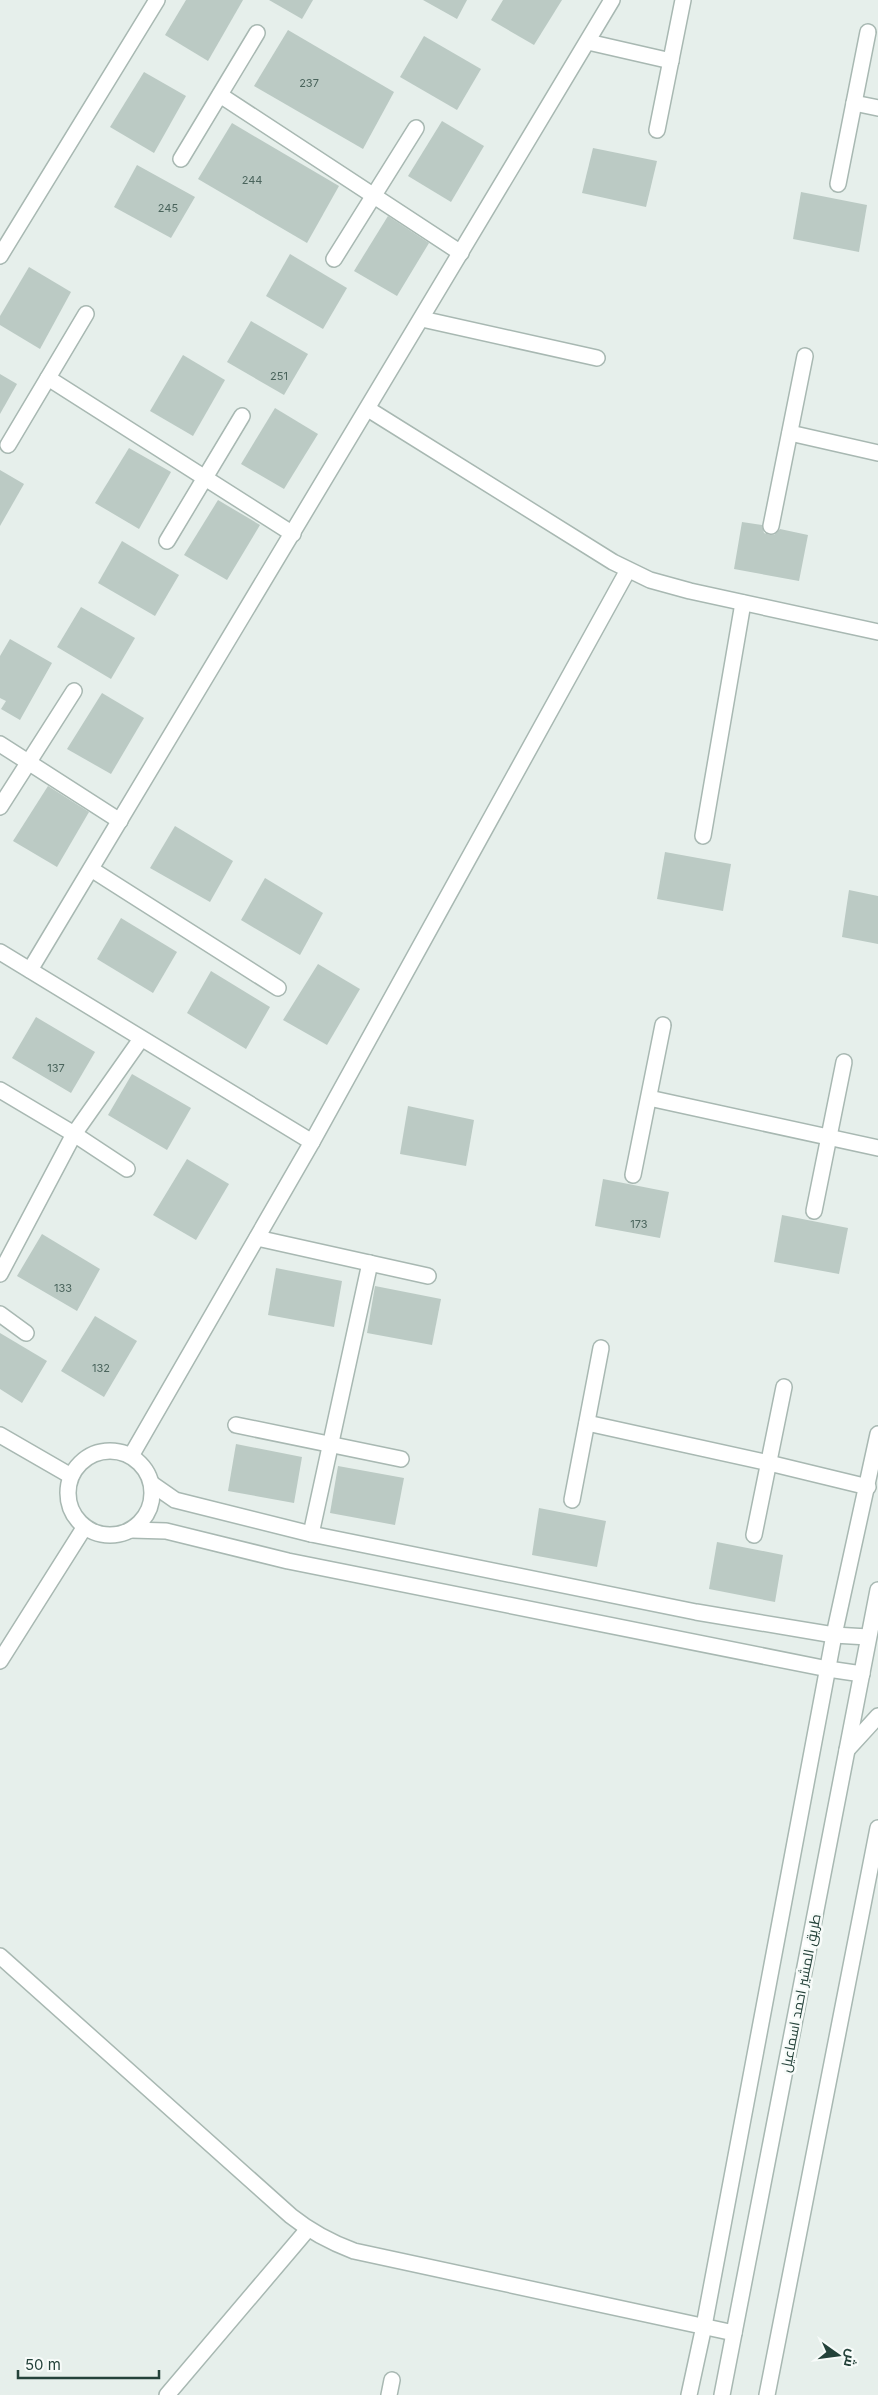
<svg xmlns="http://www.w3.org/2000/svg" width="878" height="2395" viewBox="0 0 878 2395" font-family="Inter,Cairo,sans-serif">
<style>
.building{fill:#bbcac4}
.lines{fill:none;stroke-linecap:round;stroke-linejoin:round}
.minor-casing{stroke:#a8b8b2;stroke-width:18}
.minor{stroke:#fff;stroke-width:15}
.labels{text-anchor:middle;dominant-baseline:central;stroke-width:5;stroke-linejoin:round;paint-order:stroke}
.number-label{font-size:11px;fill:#4a645c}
.street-label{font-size:14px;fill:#24423a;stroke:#f7fbf9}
</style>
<rect width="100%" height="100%" fill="#e6efeb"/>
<g class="building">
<path d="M186 0H243L208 61 165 35Z"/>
<path d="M269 0H313L302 19Z"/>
<path d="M423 0H467L457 19Z"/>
<path d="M503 0H562L534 45 491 20Z"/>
<path d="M288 30 394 92 363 149 254 86Z"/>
<path d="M424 36 481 69 457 110 400 77Z"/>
<path d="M144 72 186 96 154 153 110 127Z"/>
<path d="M442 121 484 146 451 202 408 176Z"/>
<path d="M232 123 339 186 307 243 198 179Z"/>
<path d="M593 148 657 161 646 207 582 193Z"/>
<path d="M137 165 195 197 171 238 114 207Z"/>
<path d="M801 192 867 205 859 252 793 239Z"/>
<path d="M388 216 429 243 397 296 354 271Z"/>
<path d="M290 254 347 288 323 329 266 296Z"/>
<path d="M29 267 71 292 40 349 0 325V316Z"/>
<path d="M251 321 308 354 284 395 227 362Z"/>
<path d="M183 355 225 380 193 436 150 411Z"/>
<path d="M0 374 17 384 0 414Z"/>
<path d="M275 408 318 434 284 489 241 464Z"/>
<path d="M129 448 171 472 139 529 95 503Z"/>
<path d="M0 470 24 484 0 526Z"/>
<path d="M218 500 260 525 227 580 184 555Z"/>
<path d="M742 522 762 525 764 533 770 535H774L780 529 808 535 799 581 734 569Z"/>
<path d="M122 541 179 575 155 616 98 583Z"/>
<path d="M81 607 135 638 111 679 57 647Z"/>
<path d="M10 639 52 663 20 720 1 709 6 701 0 698V656Z"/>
<path d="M102 693 144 718 111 774 67 749Z"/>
<path d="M48 786 89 812 57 867 13 841Z"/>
<path d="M175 826 233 861 210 902 150 868Z"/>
<path d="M665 852 731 864 723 911 657 899Z"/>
<path d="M265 878 323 913 300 955 241 920Z"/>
<path d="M849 890 878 896V944L842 937Z"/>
<path d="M121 918 177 952 153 993 97 959Z"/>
<path d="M318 964 360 989 327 1045 283 1020Z"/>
<path d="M211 971 270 1007 246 1049 187 1013Z"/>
<path d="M36 1017 95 1052 71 1093 12 1058Z"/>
<path d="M132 1074 191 1108 167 1150 108 1115Z"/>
<path d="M408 1106 474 1120 466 1166 400 1154Z"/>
<path d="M187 1159 229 1184 196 1240 153 1215Z"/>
<path d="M603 1179 669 1192 660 1238 595 1226Z"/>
<path d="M782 1215 848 1228 839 1274 774 1262Z"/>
<path d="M42 1234 100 1269 77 1311 17 1276Z"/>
<path d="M276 1268 342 1281 334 1327 268 1315Z"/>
<path d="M375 1286 441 1299 432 1345 367 1333Z"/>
<path d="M95 1316 137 1341 104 1397 61 1371Z"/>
<path d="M0 1333 47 1361 22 1403 0 1389Z"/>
<path d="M236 1444 302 1457 294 1503 228 1491Z"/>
<path d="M338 1466 404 1478 395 1525 330 1513Z"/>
<path d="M539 1508 606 1521 597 1567 532 1555Z"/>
<path d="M717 1542 783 1555 775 1602 709 1589Z"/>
</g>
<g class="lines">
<defs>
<g id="minor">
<path d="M588 42 671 61"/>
<path d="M220 95 461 253"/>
<path d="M854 103 878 108"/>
<path d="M657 130 683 0"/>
<path d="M181 159 257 33"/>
<path d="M838 184 868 32"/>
<path d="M0 256 157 0"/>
<path d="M334 259 416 128"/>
<path d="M422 319 597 358"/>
<path d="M48 378 293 534"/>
<path d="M368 409 613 562 650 580 690 591 878 632"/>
<path d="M790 433 878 453"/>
<path d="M8 445 86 314"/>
<path d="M771 526 805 356"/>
<path d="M167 541 242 416"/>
<path d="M0 744 120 821"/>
<path d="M0 807 74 691"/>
<path d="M703 836 743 603"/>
<path d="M91 869 278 988"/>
<path d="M0 952 312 1142"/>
<path d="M30 970 612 0"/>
<path d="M0 1090 74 1134 127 1169"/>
<path d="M649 1098 878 1148"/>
<path d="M633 1175 663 1025"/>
<path d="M814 1211 844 1062"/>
<path d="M257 1238 428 1276"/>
<path d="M0 1274 74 1134 141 1039"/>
<path d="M0 1314 26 1333"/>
<path d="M587 1423 769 1463 868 1487"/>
<path d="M236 1425 401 1459"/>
<path d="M0 1435 71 1476"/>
<circle cx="110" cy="1493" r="42"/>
<path d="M131 1456 312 1142 628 570"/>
<path d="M152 1484 175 1500 311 1534 696 1612 834 1635 868 1637"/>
<path d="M572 1500 601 1348"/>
<path d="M131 1530 166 1531 288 1561 828 1669 862 1674"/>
<path d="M311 1534 370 1263"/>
<path d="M754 1535 784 1387"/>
<path d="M0 1661 84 1528"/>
<path d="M847 1750 878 1716"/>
<path d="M0 1956 291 2216C311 2232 330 2242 354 2251L734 2333"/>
<path d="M167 2395 308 2229"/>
<path d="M389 2395 392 2380"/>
<path d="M689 2395 704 2326 834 1635 878 1434"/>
<path d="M722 2395 878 1590"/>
<path d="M767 2395 878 1828"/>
</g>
</defs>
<use href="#minor" class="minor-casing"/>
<use href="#minor" class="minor"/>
</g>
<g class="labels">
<g class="number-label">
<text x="309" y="83">237</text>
<text x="252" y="180">244</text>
<text x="168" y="208">245</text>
<text x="279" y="376">251</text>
<text x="56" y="1068">137</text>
<text x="639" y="1224">173</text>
<text x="63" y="1288">133</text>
<text x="101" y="1368">132</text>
</g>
<g class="street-label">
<text transform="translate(800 1993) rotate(-79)">طريق المشير احمد اسماعيل</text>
</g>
</g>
<g transform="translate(838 2355) rotate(104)" stroke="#f7fbf9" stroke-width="4" paint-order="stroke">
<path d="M0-4L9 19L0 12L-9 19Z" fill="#24423a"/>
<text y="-8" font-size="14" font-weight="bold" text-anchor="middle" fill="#24423a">ش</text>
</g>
<path d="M18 2370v8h141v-8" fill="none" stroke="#24423a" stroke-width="2.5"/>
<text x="25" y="2370" font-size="15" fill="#24423a" stroke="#f7fbf9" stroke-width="4" paint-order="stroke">50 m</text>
</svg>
